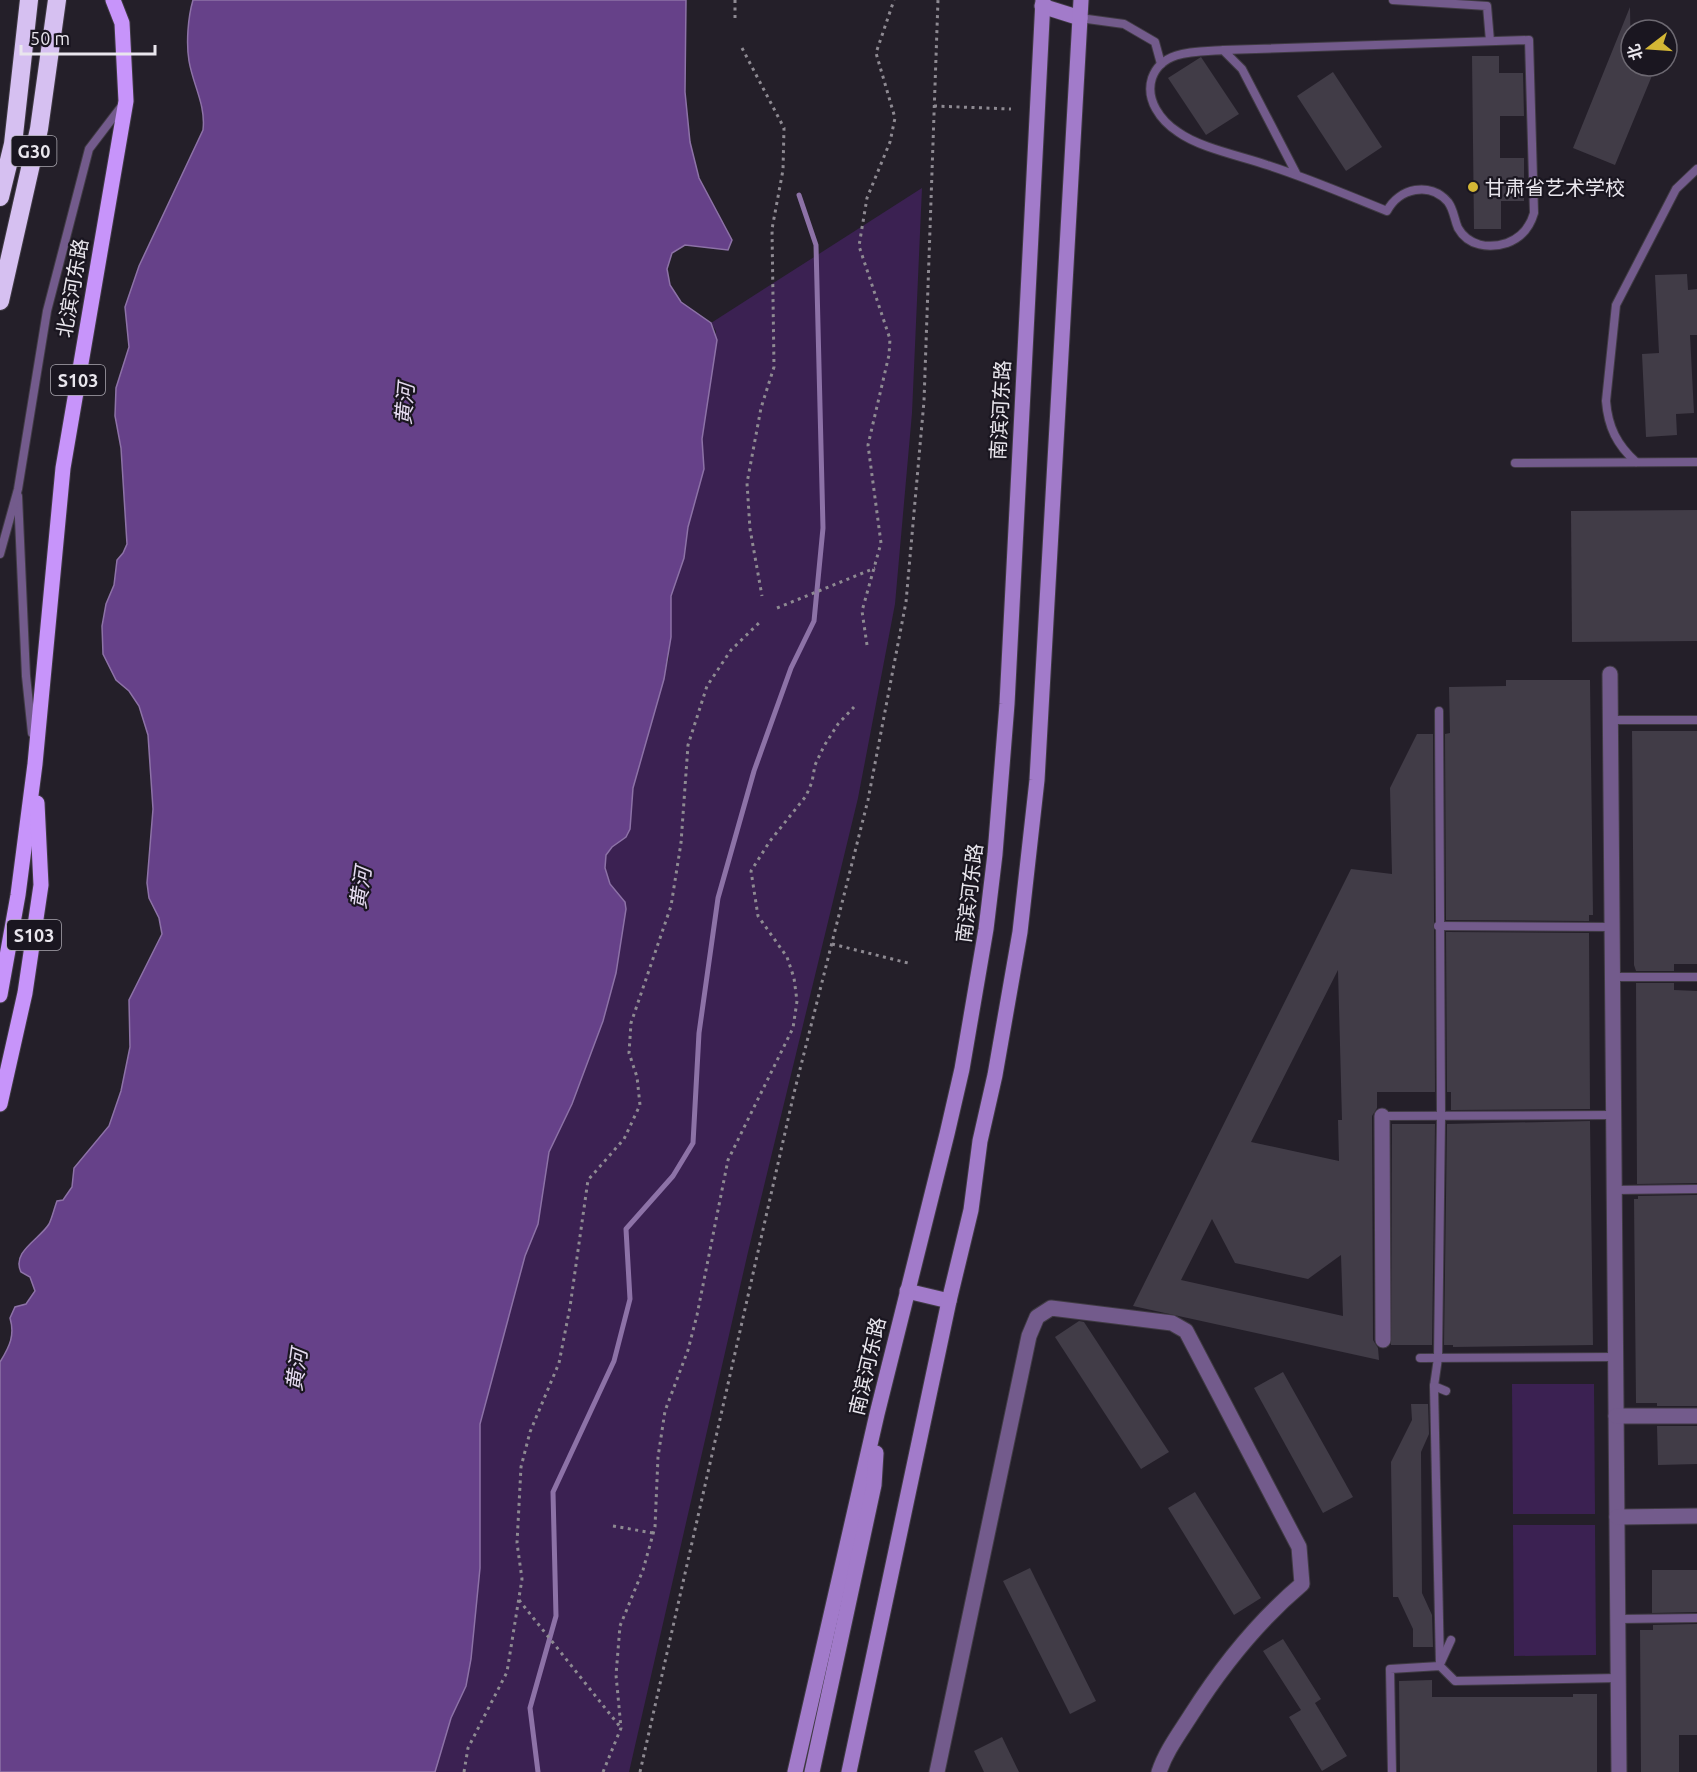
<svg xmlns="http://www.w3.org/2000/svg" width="1697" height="1772" viewBox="0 0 1697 1772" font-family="Ubuntu,'Noto Sans SC',sans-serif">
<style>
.green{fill:#3b2152}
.water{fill:#664189;stroke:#8d72a7;stroke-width:1.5}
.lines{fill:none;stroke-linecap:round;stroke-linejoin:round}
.stream{stroke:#8d72a7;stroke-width:5}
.building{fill:#413c47;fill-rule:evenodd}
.service-casing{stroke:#403b44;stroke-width:10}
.minor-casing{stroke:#403b44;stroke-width:17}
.secondary-casing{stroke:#403b44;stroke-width:17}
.primary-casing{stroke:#403b44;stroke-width:17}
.motorway-casing{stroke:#403b44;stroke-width:20}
.path{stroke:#8e8a92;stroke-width:3;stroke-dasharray:3 4.5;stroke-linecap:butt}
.service{stroke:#735b8c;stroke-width:8}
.minor{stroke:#735b8c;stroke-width:15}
.secondary{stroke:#a27bca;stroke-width:15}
.primary{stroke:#c794fa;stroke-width:15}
.motorway{stroke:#d6c0f1;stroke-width:18}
.poi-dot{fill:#d3b635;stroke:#1a1620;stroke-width:2}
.labels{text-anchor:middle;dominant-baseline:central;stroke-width:4.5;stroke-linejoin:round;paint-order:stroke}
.shield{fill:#1a1620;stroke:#aba8b0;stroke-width:1.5}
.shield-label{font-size:18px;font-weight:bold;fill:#e9e6ed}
.poi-label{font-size:20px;fill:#e9e6ed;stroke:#1a1620;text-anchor:start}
.street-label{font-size:20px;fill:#e9e6ed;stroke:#1a1620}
.water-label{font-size:21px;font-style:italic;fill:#e4daef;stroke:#1a1620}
</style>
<rect width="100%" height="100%" fill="#241f29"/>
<g class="green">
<path d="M922 188 912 413 895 604 858 798 748 1252 629 1772H435L451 1718 466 1686 480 1424 525 1256 538 1224 549 1152 572 1104 603 1021 616 973 625 902 610 884 605 868 606 855 612 847 626 837 630 829 633 788 669 658 671 596 684 558 688 527 704 469 702 439 716 331 711 323Z"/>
<path d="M1512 1384H1594L1595 1514H1513Z"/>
<path d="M1595 1525 1596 1655 1514 1656 1513 1525Z"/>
</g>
<path class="water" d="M193 0H686L685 92 690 142 699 178 732 240 728 250 685 245 672 253 667 269 670 285 681 302 711 323 717 340 702 439 704 469 688 527 684 558 671 596V637L664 679 633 788 630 829 626 837 612 847 606 855 605 868 610 884 625 902 626 909 616 973 603 1021 572 1104 549 1152 538 1224 525 1256 480 1424V1568L471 1659 466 1686 451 1718 435 1772H0V1362C10 1346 15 1335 10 1318L15 1307 26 1304 35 1291 30 1277 21 1272C11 1252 40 1239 49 1224 52 1218 54 1209 57 1201L63 1200 72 1187 74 1168 109 1126 121 1091 130 1047 129 1000 162 934 159 918 149 898 147 883 153 809 148 735 139 706 129 691 116 680 103 654 102 626 106 604 114 585 117 560 123 553 127 544 121 448 115 416 116 388 129 347 125 307 139 266 203 130C206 105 193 85 189 61 186 43 188 17 193 0Z"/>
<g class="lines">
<path class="stream" d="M538 1772 530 1708 556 1616 553 1492 614 1361 630 1299 626 1229 673 1176 693 1143 699 1033 718 898 754 771 791 668 814 621 823 528 816 245 799 195"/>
</g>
<g class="building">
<path d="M1630 7 1631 66H1656L1615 165 1573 148Z"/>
<path d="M1472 56H1499V73H1523L1524 116H1500V158H1524V201H1501V229H1474Z"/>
<path d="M1201 57 1239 114 1206 135 1168 78Z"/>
<path d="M1333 72 1382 147 1346 171 1297 96Z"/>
<path d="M1687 274 1688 290 1697 289V335H1690L1694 413 1676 414 1677 435 1646 437 1642 354 1659 353 1655 275Z"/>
<path d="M1697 510V641L1572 642 1571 511Z"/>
<path d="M1506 680H1590L1593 915H1589V921L1446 920 1445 734 1450 733 1449 687 1506 686Z"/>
<path d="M1632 731H1697V964H1674V971H1636L1634 965Z"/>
<path d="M1417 734H1433L1435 1092H1377V1108L1372 1116 1373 1340 1378 1348 1379 1360 1133 1306 1351 869 1392 874 1390 788ZM1338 970 1342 1120H1338L1339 1161 1251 1142ZM1212 1219 1235 1263 1308 1279 1341 1255 1343 1316 1181 1280Z"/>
<path d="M1446 932 1589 933 1590 1109 1451 1110V1092H1447Z"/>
<path d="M1636 983H1674V990L1697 991V1183L1637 1184Z"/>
<path d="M1590 1121 1593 1345 1453 1347V1345H1444L1447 1124Z"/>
<path d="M1392 1124H1435L1432 1345H1391Z"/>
<path d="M1697 1195V1406H1657V1403H1636L1634 1199H1638V1196Z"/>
<path d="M1079 1321 1084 1322 1169 1452 1141 1469 1055 1337Z"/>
<path d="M1283 1372 1353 1497 1323 1513 1254 1388Z"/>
<path d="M1411 1404H1428L1429 1434 1421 1452 1422 1593 1432 1615 1433 1647H1413V1629L1398 1597H1393L1391 1462 1412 1420Z"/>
<path d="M1657 1426H1697V1464L1658 1465Z"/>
<path d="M1195 1492 1261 1598 1234 1615 1168 1508Z"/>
<path d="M1030 1568 1096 1701 1070 1714 1003 1581Z"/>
<path d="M1652 1570H1697V1612L1652 1613Z"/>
<path d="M1697 1624V1735H1679V1772H1641L1640 1630H1653V1625Z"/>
<path d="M1283 1639 1321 1699 1315 1703 1347 1756 1322 1771 1289 1717 1301 1710 1263 1651Z"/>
<path d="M1432 1680V1697H1573V1694H1597V1772H1400L1399 1681Z"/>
<path d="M1002 1737 1019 1772H984L974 1751Z"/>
</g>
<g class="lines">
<defs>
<g id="service">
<path d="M1393 0 1487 6 1490 41"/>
<path d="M1080 18 1124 24 1155 42 1161 64"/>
<path d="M1223 50 1529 40 1534 213C1530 227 1521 238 1507 243 1489 249 1468 246 1458 228 1454 219 1454 210 1448 202 1430 181 1399 188 1387 211 1347 195 1308 178 1267 165 1241 156 1200 148 1178 132 1161 121 1145 100 1152 78 1162 49 1198 52 1223 50L1242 69 1297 175"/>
<path d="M1636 462C1617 445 1608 427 1606 401L1616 305 1676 189 1697 169"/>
<path d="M1515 463 1697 462"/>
<path d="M18 496 26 676 32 733"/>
<path d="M0 554 18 489 47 311 89 149 121 107"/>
<path d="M1439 711 1441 1117 1438 1358 1434 1386 1446 1391"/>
<path d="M1610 720H1697"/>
<path d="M1438 926 1612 927"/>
<path d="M1612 977H1697"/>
<path d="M1382 1116 1613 1115"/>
<path d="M1614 1190 1697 1189"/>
<path d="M1420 1358 1615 1357"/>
<path d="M1434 1386 1440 1666"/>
<path d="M1618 1619 1697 1618"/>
<path d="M1441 1662 1451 1640"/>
<path d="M1392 1772 1390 1669 1440 1666 1455 1681 1618 1678"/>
</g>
<g id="minor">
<path d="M1610 674 1619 1772"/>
<path d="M1382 1116 1383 1340"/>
<path d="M1616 1416H1697"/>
<path d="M1617 1517 1697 1516"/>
<path d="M937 1772 1029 1336 1037 1317 1051 1308 1172 1323 1186 1331 1299 1547 1302 1584C1257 1622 1222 1666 1191 1715 1179 1734 1166 1751 1159 1772"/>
</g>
<g id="secondary">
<path d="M1042 6 1080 18"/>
<path d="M907 1291 949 1301"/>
<path d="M795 1772 877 1414 947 1134 962 1069 986 929 995 854 1007 704 1043 0"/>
<path d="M812 1772 874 1485 876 1453"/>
<path d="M849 1772 949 1301 971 1210 980 1141 995 1075 1020 932 1037 780 1081 0"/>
</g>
<g id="primary">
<path d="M0 995 18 895 35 764 63 468 126 101 122 23 113 0"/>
<path d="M0 1104 25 993 41 885 37 803"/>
</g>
<g id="motorway">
<path d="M0 197 13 144 29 0"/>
<path d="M0 301 39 129 57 0"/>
</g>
</defs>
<use href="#service" class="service-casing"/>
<use href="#minor" class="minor-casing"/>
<use href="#secondary" class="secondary-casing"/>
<use href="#primary" class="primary-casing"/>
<use href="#motorway" class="motorway-casing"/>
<g class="path">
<path d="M735 0V20"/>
<path d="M742 48 784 128 783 170 772 229 774 367 761 408 747 483 750 529 762 596"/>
<path d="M934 106 1011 109"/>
<path d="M777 608 875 568"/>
<path d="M867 645 862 611 881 543 868 445 889 355 890 339 859 246 867 198 890 142 895 118 876 53 894 0"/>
<path d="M832 944 908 963"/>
<path d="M613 1526 653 1533"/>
<path d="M519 1600 621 1728"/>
<path d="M464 1772 468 1748 507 1672 522 1579 517 1543 521 1467 530 1432 559 1363 570 1307 588 1180 624 1139 640 1105 637 1077 629 1053 631 1023 671 906 681 843 688 745 707 686 731 650 760 622"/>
<path d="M603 1772 621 1728 616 1675 620 1626 643 1570 655 1527 658 1457 665 1411 688 1350 697 1315 728 1160 793 1028 797 1001 794 978 787 957 758 916 751 871 770 841 806 796 812 782 815 765 824 746 838 724 854 707"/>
<path d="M640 1772 794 1093 868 800 906 602 924 401 938 0"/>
</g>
<use href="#service" class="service"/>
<use href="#minor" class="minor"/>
<use href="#secondary" class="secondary"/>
<use href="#primary" class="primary"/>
<use href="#motorway" class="motorway"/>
</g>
<circle class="poi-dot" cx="1473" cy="187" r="6"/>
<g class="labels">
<g class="shield">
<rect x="11.5" y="136" width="45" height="30" rx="4.5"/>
<rect x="51" y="365" width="54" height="30" rx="4.5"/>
<rect x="7" y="920" width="54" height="30" rx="4.5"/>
</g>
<g class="shield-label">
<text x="34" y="151">G30</text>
<text x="78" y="380">S103</text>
<text x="34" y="935">S103</text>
</g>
<g class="poi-label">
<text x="1485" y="187">甘肃省艺术学校</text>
</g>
<g class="street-label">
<text transform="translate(72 288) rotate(-80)">北滨河东路</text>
<text transform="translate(1000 410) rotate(-87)">南滨河东路</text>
<text transform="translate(969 893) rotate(-83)">南滨河东路</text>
<text transform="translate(867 1366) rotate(-77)">南滨河东路</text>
</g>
<g class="water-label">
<text transform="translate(404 404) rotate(-85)">黄河</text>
<text transform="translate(360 888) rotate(-82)">黄河</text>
<text transform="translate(296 1370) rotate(-82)">黄河</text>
</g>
</g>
<g transform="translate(1649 48) rotate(253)"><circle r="28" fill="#1a1620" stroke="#6d6972" stroke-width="1.5"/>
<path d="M0-4.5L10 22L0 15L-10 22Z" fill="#d3b635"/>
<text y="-9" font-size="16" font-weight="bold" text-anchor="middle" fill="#e9e6ed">北</text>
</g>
<path d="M21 45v9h134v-9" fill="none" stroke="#e9e6ed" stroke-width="3"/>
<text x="30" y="45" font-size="18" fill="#e9e6ed" stroke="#1a1620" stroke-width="4.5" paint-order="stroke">50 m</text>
</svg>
